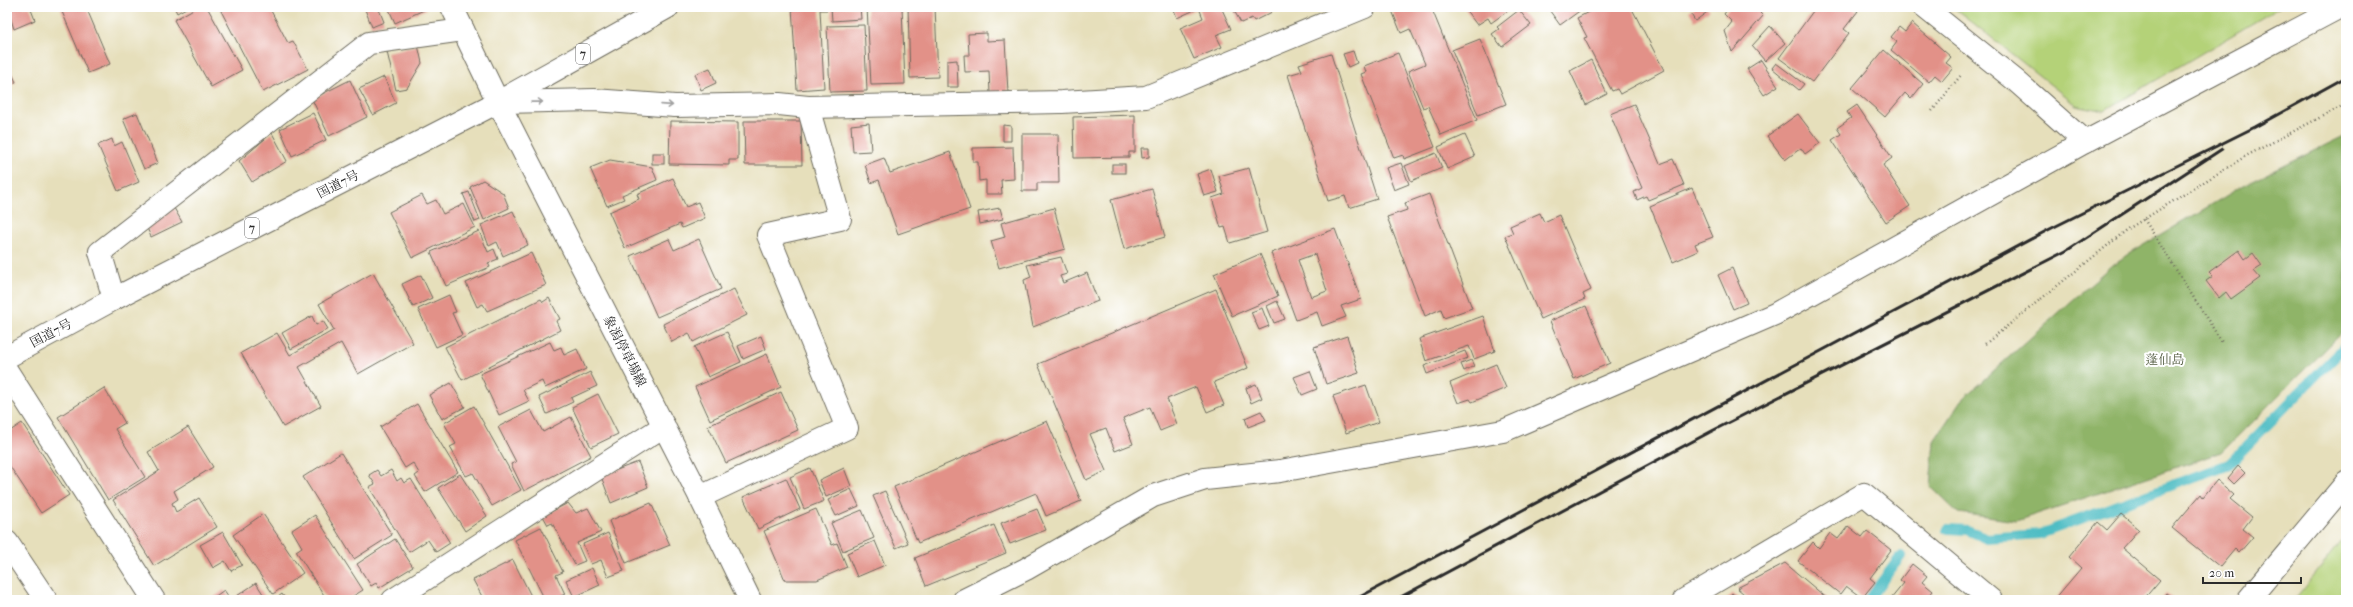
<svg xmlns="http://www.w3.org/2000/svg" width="2353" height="607" viewBox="0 0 2353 607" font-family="'IM FELL French Canon','Noto Serif JP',serif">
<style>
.green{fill:#b4d278;stroke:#707e52}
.forest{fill:#8fb468;stroke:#5d704a}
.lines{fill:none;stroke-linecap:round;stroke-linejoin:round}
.stream{stroke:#4fbdc4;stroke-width:10}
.building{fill:#e29188;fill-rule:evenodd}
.street-casing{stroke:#6c6a5d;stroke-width:24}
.secondary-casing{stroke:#6c6a5d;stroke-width:24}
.highway-casing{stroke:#6c6a5d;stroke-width:24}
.path{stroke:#6c6a5d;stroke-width:2.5;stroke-dasharray:1 3;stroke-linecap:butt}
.street{stroke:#fff;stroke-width:22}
.secondary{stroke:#fff;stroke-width:22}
.highway{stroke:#fff;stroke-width:22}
.rail{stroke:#2b2b2b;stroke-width:3}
.oneway{stroke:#a0a0a0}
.labels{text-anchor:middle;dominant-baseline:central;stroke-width:4;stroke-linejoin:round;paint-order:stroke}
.shield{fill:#fff;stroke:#6b6b6b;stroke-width:1}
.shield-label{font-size:12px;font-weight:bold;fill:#2b2b2b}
.street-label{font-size:13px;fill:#2b2b2b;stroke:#fff}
.park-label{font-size:13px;fill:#545d42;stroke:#fff}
</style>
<rect width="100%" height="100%" fill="#fff"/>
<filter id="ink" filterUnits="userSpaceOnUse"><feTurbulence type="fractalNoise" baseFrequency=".025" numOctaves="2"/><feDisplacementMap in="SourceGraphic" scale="8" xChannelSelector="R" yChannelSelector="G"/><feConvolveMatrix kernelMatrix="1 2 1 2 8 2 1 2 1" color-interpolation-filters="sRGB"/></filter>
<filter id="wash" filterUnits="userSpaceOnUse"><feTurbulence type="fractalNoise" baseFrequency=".012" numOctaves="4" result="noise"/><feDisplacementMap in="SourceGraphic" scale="16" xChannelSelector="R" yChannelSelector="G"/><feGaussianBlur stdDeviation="0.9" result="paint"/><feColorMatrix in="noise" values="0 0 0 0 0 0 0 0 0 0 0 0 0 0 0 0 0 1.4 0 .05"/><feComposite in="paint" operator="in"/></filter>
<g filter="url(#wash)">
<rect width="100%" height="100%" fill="#e6dfbb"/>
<g class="green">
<path d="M1953 7H2280L2104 111 2076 105Z"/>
<path d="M2346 535V600H2294Z"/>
</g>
<path class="forest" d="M2346 135V328L2222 452 2016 521 1958 513 1930 486 1934 441 1961 400 2113 264 2244 185Z"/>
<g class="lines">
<g class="stream">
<path d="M1948 529 1967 530 1987 538 2040 534 2229 464 2346 345"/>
<path d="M1868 600 1901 556"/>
</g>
</g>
<g id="blocks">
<g class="building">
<path d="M7 7H30L35 20 14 29Z"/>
<path d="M60 7H86L110 64 88 73Z"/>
<path d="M174 7H188L177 13Z"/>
<path d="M197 7H207L242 70 211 87 174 20Z"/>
<path d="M224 7H269L288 43 293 41 308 69 263 92 220 9Z"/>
<path d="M364 7H378L384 22 372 27Z"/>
<path d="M388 7H426V9L395 23Z"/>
<path d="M534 7H558V8L534 10Z"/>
<path d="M792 7H827V10H820L824 88 797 90Z"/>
<path d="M831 7H860L861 19 832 21Z"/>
<path d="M867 7H902L905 84 871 85Z"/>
<path d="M908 7H935L938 77 910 78Z"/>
<path d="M1173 7H1221L1231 29 1216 35 1222 47 1194 59 1180 28 1203 18 1199 8 1177 18Z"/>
<path d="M1232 7H1269L1272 12 1254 21 1252 18 1241 23Z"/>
<path d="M1431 7 1477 120 1441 135 1428 106 1423 108 1408 71 1425 64 1410 29 1401 33 1391 8Z"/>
<path d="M1467 7H1513L1491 23 1488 18 1477 25 1465 9Z"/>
<path d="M1547 7H1585L1560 25Z"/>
<path d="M1598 7H1631L1664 70 1620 94 1617 89 1612 91 1584 38 1587 37 1577 18Z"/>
<path d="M1695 7H1707L1710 10 1695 21 1689 11Z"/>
<path d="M1729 7H1765L1760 13 1763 16 1732 52 1725 31 1732 22 1724 14Z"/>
<path d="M1816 7H1852L1858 11 1844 29 1849 33 1812 82 1779 58Z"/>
<path d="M1519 10 1531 25 1502 47 1492 34 1499 29 1497 27Z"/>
<path d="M1912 23 1951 57 1946 63 1953 68 1942 81 1935 75 1929 82 1891 50 1897 42 1891 37 1899 27 1905 32Z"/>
<path d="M864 25 867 91 830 92 827 26Z"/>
<path d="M1770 26 1785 43 1765 61 1752 46Z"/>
<path d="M987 33V41L1005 40 1008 92 990 93 989 71 965 72 964 55H969L968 34Z"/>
<path d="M1480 39 1506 104 1478 115 1452 50Z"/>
<path d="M418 45 422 63 407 88 396 90 387 52Z"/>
<path d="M1884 50 1923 84 1911 99 1905 93 1885 117 1852 88Z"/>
<path d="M1353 51 1357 63 1348 67 1343 54Z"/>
<path d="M1398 53 1435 147 1404 159 1403 155 1394 158 1361 74 1366 72 1364 66Z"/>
<path d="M1331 54 1377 199 1349 208 1345 196 1328 201 1288 75 1302 71 1299 64Z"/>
<path d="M957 60 958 87H947V61Z"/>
<path d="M1591 60 1607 94 1586 105 1570 71Z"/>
<path d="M1761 60 1778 86 1764 95 1747 69Z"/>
<path d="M7 63 16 82 7 86Z"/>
<path d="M1776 63 1804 84 1799 90 1772 68Z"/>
<path d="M710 68 716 83 701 90 695 74Z"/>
<path d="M384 77 396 103 373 115 359 89Z"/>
<path d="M350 80 367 117 329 136 312 99Z"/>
<path d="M1634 104 1660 164 1673 159 1684 185 1648 200 1646 196 1637 200 1634 192 1642 188 1610 114Z"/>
<path d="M1857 105 1892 158 1883 165 1910 206 1886 222 1832 140 1841 134 1837 128 1851 118 1847 112Z"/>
<path d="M137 113 158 163 144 169 123 119Z"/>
<path d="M313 113 326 140 292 156 280 129Z"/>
<path d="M1798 114 1820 143 1805 154 1801 148 1785 160 1767 136Z"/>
<path d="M1135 115V152H1129V157L1074 158 1073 117Z"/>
<path d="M670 121 738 122V160H729V165L669 164Z"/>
<path d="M744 121H801L802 165H745Z"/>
<path d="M869 123 871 151 853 152 851 125Z"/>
<path d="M1003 125 1011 126V141H1003Z"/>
<path d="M272 133 287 161 252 182 239 161Z"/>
<path d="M1022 134H1058L1059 183H1037V191H1022Z"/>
<path d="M1465 135 1475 157 1447 169 1438 147Z"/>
<path d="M112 139 114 146 122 142 139 182 118 191 98 145Z"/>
<path d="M1013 147 1014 179 1001 180 1002 194H986V180L979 181 978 162H973V148Z"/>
<path d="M1141 148H1149V157L1142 158Z"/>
<path d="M950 152 970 209 898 234 879 180 871 183 865 165 884 158 890 173Z"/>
<rect x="652" y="153" width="12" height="11"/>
<path d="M1436 153 1442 168 1411 181 1405 166Z"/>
<path d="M610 160 652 167 657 180 622 195 624 199 607 206 590 168Z"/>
<path d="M1401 163 1409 184 1394 190 1386 168Z"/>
<rect x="1112" y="164" width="13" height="9"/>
<path d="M1249 168 1267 232 1230 243 1225 227 1221 228 1212 198 1224 194 1219 176Z"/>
<path d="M1211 169 1218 192 1204 196 1197 174Z"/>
<path d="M673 178 686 207 698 202 705 218 682 228 680 224 625 248 609 212 639 199 637 194Z"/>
<path d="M483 180 503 193 509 208 484 220 470 187Z"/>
<path d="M1692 188 1713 237 1695 244 1698 251 1673 262 1650 206Z"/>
<path d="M1152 189 1165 237 1124 249 1111 200Z"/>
<path d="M469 192 480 220 475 222 463 194Z"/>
<path d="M1429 194 1472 308 1444 318 1441 309 1425 316 1387 217 1407 210 1405 203Z"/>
<path d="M422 195 427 204 436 200 443 214 464 204 475 227 412 258 389 212Z"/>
<path d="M174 208 182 222 151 237 147 228Z"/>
<path d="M1000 208 1003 219 980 224 978 212Z"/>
<path d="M1054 208 1065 249 999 268 991 241 1005 237 1001 223Z"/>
<path d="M513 211 528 245 503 256 497 242 489 246 481 225Z"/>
<path d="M1540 213 1544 222 1559 215 1591 290 1583 294 1585 299 1541 319 1505 236 1513 233 1510 226Z"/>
<path d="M1335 229 1361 299 1341 306 1346 317 1322 326 1317 312 1296 320 1271 253ZM1315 254 1327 291 1311 297 1298 260Z"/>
<path d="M479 231 488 252 494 249 498 259 488 263 490 267 446 286 431 252Z"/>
<path d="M669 239 674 250 699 239 721 289 657 317 630 256Z"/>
<path d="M2239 250 2245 259 2253 253 2262 266 2254 271 2260 278 2231 299 2226 292 2219 298 2206 281 2213 276 2209 272Z"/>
<path d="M531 253 546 285 487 311 483 304 477 307 466 283Z"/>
<path d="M1260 254 1278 296 1232 316 1214 274Z"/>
<path d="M1061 257 1067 274 1060 276 1063 283 1087 273 1098 301 1033 327 1024 280 1031 277 1027 265Z"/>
<path d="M1732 268 1747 303 1733 309 1718 275Z"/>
<path d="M373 273 413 343 358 374 341 343 299 367 321 406 283 427 241 353 277 333 290 355 334 330 319 304Z"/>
<path d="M421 275 432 298 413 307 402 284Z"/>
<path d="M734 289 747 315 693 342 689 333 672 342 663 324Z"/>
<path d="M1216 289 1248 368 1214 382 1224 405 1207 412 1196 387 1167 399 1177 424 1160 431 1150 407 1123 418 1133 444 1115 451 1106 428 1090 434 1106 471 1086 480 1038 364Z"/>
<path d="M449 295 456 312 452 313 462 335 436 347 418 309Z"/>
<path d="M549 298 560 319 556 321 560 330 462 380 445 347 541 299 543 302Z"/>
<path d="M1277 301 1285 319 1274 323 1267 306Z"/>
<path d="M1586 306 1610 363 1574 379 1550 321Z"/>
<path d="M1262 308 1269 326 1259 330 1251 312Z"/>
<path d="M312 316 316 325 323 321 328 329 291 349 282 333Z"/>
<path d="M1483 316 1495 351 1474 359 1469 346 1426 361 1419 339Z"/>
<path d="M727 332 741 362 708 377 694 347Z"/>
<path d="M761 336 766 349 743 359 738 346Z"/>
<path d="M1347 336 1359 373 1326 384 1314 347Z"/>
<path d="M550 342 554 350 561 347 564 355 577 349 586 369 545 388 542 381 523 390 529 401 499 415 480 374Z"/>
<path d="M1465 351 1468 358 1427 374 1424 366Z"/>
<path d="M767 354 781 387 710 420 695 387Z"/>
<path d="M1471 360 1474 366 1464 371 1461 364Z"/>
<path d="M1496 364 1506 388 1472 402 1470 399 1458 403 1450 383Z"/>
<path d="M1310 371 1317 389 1302 395 1294 377Z"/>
<path d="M590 372 597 386 571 398 573 402 547 414 539 397Z"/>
<path d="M451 383 465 407 442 419 429 395Z"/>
<path d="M1256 384 1262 398 1251 403 1246 388Z"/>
<path d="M1366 385 1379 422 1346 433 1333 396Z"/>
<path d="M104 388 125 423 115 429 145 477 108 500 58 417Z"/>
<path d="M781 392 798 430 726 463 708 426Z"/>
<path d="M598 394 618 434 591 447 572 407Z"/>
<path d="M417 404 458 472 425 492 415 476 419 473 413 463 405 468 380 427Z"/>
<path d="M474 406 521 490 492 506 473 473 466 476 450 447 456 444 444 423Z"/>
<path d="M531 410 543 432 571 417 591 456 524 491 511 464 516 462 498 427Z"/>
<path d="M1261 411 1266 420 1248 427 1245 418Z"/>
<path d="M1047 421 1081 501 1046 516 1036 493 918 543 894 487Z"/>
<path d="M22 423 69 495 41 513 7 462V433Z"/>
<path d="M188 427 213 467 174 491 178 499 172 503 176 512 199 498 217 527 154 566 113 500 159 471 148 452Z"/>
<path d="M341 453 392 535 354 559 303 477Z"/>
<path d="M638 462 648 487 611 503 601 476Z"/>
<path d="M2238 466 2245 473 2234 484 2228 478Z"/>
<path d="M810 468 824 501 804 509 790 477Z"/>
<path d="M844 468 851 486 826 497 819 480Z"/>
<path d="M377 470 381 476 391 470 397 481 401 478 404 483 411 479 450 543 436 552 428 540 409 552 369 487 375 484 369 475Z"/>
<path d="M460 474 487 516 465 531 438 488Z"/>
<path d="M786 478 800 509 758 529 743 497Z"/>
<path d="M2217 480 2234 495 2230 499 2252 517 2243 529 2253 537 2239 553 2235 549 2220 567 2172 528 2201 494 2203 497Z"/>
<path d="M851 489 859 506 836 516 828 500Z"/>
<path d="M885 491 908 543 896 548 873 496Z"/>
<path d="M568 503 576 513 588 508 601 532 577 543 585 561 575 565 552 523 548 525 543 516Z"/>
<path d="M651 503 670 545 626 563 609 521Z"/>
<path d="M816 509 832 545 837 543 847 567 817 580H785L764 531Z"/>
<path d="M1037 509 1046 530 1010 544 1001 523Z"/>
<path d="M862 510 874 538 843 551 831 523Z"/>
<path d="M263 514 303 573 273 594 233 535Z"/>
<path d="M2121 514 2139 529 2122 548 2160 580 2143 600H2054L2081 568 2069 557 2098 522 2107 530Z"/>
<path d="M315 515 363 590 347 600H327L296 551 302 547 292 530Z"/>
<path d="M994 525 1006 553 926 586 915 558Z"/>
<path d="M1848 526 1862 537 1867 531 1891 550 1870 578 1875 582 1862 598 1846 586 1840 594 1798 561 1813 542 1819 548 1830 533 1838 539Z"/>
<path d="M541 527 563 572 556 575 565 594 553 600H545L515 540Z"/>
<path d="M223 532 242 565 231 571 225 561 213 568 200 545Z"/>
<path d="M608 533 624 571 608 577 601 560 591 564 583 544Z"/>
<path d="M395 539 413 567 379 588 376 583 371 586 357 564Z"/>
<path d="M875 541 885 565 857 577 847 553Z"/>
<path d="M513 560 533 600H484L473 580Z"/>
<path d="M1785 563 1829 600H1751L1737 588Z"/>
<path d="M1912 564 1927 576 1922 582 1933 591 1926 600H1890L1904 583 1900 580Z"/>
<path d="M592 568 600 585 574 597 566 580Z"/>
<path d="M256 583 267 600H231Z"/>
<path d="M224 590 231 600H214L213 598Z"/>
<path d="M1732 593 1740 600H1726Z"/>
<path d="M2166 593 2175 600H2160Z"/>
<path d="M282 594 286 600H274Z"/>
</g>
</g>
</g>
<g filter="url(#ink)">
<use href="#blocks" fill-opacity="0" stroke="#6c6a5d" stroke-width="1"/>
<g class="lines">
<defs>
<g id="street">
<path d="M1924 7 2015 80 2085 142"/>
<path d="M498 102 594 100 675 106 779 104 808 107 1062 102 1146 97 1365 7"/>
<path d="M114 299 100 252 369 43 463 30"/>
<path d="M7 371 154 600"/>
<path d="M700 497 847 428 768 235 840 219 808 107"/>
<path d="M7 542 46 600"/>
<path d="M393 600 664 426"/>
<path d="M964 600 1026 569 1153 496 1205 479 1280 471 1503 431 1775 314 2085 142 2340 7"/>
<path d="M1684 600 1864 494 1991 600"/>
</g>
<g id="secondary">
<path d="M452 7 498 102 700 497 750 600"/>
<path d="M2248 600 2346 483"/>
</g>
<path id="highway" d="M7 357 114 299 498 102 668 7"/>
</defs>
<use href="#street" class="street-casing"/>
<use href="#secondary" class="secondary-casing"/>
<use href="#highway" class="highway-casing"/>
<g class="path">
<path d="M1932 111 1962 74"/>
<path d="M2144 219 2223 344"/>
<path d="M1985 344 2128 229 2246 156 2346 104"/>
</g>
<use href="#street" class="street"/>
<use href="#secondary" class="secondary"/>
<use href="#highway" class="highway"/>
<g class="rail">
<path d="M1354 600 2048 230 2255 127 2346 77"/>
<path d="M1395 600 1712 431 2066 251 2222 149"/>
</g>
</g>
<defs><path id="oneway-shaft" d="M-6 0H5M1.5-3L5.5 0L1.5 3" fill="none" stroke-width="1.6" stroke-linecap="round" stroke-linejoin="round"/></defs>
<g class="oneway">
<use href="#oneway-shaft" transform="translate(537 102) rotate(-1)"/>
<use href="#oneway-shaft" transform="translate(667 105) rotate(4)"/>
</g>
</g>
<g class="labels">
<g class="shield">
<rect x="576" y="44" width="14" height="20" rx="3"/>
<rect x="245" y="218" width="14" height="20" rx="3"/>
</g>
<g class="shield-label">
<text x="583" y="54">7</text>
<text x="252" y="228">7</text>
</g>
<g class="street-label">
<text transform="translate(338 184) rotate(-27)">国道7号</text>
<text transform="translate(51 333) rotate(-28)">国道7号</text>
<text transform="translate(625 351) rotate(63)">象潟停車場線</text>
</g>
<g class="park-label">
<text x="2165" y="359">蓬仙島</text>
</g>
</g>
<rect width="2353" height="607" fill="none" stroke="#fff" stroke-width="24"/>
<path d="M2203 577v6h98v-6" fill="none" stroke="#2b2b2b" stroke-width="2"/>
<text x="2209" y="577" font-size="12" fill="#2b2b2b" stroke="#ffffff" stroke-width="3" paint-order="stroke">20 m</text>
</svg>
